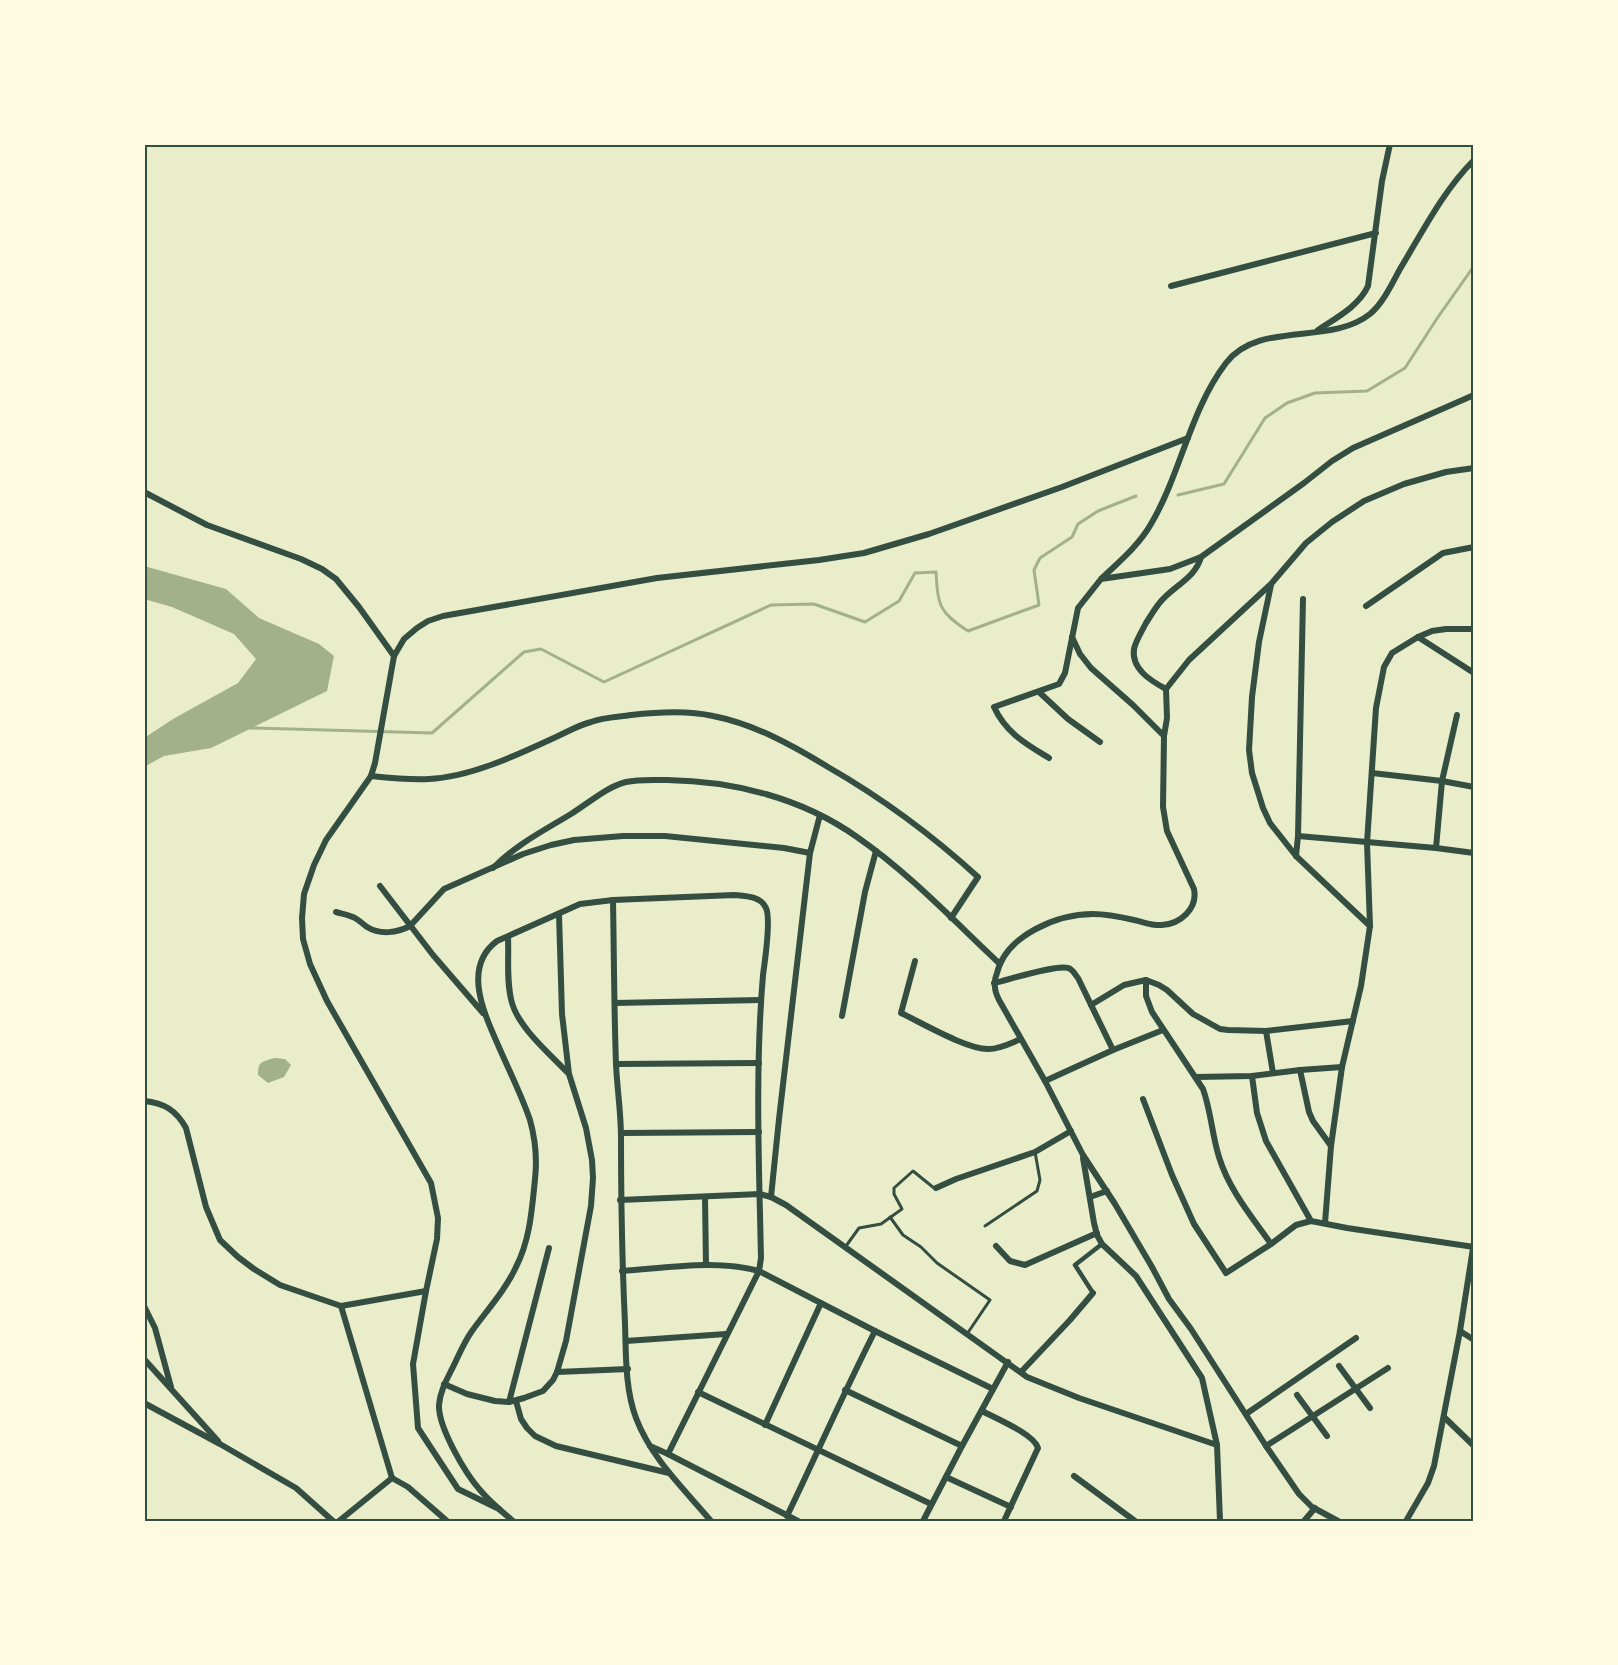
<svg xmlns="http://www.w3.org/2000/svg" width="1618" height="1665" viewBox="0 0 1618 1665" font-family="Overpass,sans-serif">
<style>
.water{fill:#a3b18a}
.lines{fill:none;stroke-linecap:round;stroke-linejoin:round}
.stream{stroke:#a3b18a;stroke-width:3}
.service{stroke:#344e41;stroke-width:3}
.pedestrian{stroke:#344e41;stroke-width:4.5}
.minor{stroke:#344e41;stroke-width:6}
.neatline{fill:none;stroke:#344e41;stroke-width:2}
</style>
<rect width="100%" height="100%" fill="#e9edc9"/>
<g class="water">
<path d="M144 566 226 589 259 618 319 644 334 656 327 691 211 748 164 756 144 767V738L173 719 238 683 256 659 234 634 172 607 144 599Z"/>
<path d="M274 1058 285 1059 291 1065 284 1077 268 1083 258 1075C258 1061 262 1062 274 1058Z"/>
</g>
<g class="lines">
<g class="stream">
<path d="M1178 495 1224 484 1265 418 1287 403 1315 393 1367 391 1405 368 1438 317 1474 266"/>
<path d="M250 728 432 733 524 652 541 649 604 682 771 605 814 604 865 622 899 601 915 573 936 572C938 606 939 612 968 631L1039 605 1034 570 1040 558 1072 537 1078 524 1098 511 1136 496"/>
</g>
<g class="service">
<path d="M890 1217 903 1235 921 1247 937 1263 990 1300 967 1334"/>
<path d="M985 1226 1037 1191 1040 1180 1035 1152"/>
<path d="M846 1246 859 1228 881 1224 902 1209 894 1194V1188L913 1171 934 1188"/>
</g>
<path class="pedestrian" d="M1093 1293 1075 1265 1102 1244"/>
<g class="minor">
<path d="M1171 286 1376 233"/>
<path d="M1318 330C1336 318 1359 306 1368 286L1382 181 1390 144"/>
<path d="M144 492 207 525 301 559 322 569 336 579 359 607 394 656"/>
<path d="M1102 578C1120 561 1139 545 1151 524 1181 473 1190 410 1226 363 1259 320 1330 346 1370 314 1383 303 1392 284 1400 269 1423 231 1443 191 1474 160"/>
<path d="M1271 585 1259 642 1252 697 1249 750 1252 773 1263 808 1270 823 1296 856 1370 926"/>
<path d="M1366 606 1443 553 1474 547"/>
<path d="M1072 637 1080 654 1091 668 1133 705 1164 736 1163 807 1167 831 1194 889C1198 909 1180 924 1162 925 1152 926 1144 922 1134 920 1121 917 1107 914 1093 914 1058 914 1006 935 997 973 995 978 994 982 995 987 995 991 997 996 999 1000L1045 1081 1083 1155 1115 1204 1152 1267 1169 1299 1191 1329 1266 1446 1299 1494 1312 1507 1338 1521"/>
<path d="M1418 637 1474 673"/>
<path d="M1166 689C1151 681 1131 669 1134 649 1136 640 1142 631 1146 623 1152 614 1157 604 1165 597 1178 584 1196 576 1201 557"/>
<path d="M1039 692 1068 719 1100 742"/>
<path d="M1164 736 1167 718 1166 689 1189 660 1271 584 1306 543 1332 522 1364 501 1404 484 1446 472 1474 468"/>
<path d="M1049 758C1026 744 1006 733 994 707L1059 684 1065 673 1078 608 1101 579 1170 569 1201 557 1304 483 1332 461 1353 448 1474 395"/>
<path d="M1372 773 1442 781 1474 787"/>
<path d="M371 776C390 778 410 780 429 779 472 777 519 754 558 736 569 731 579 725 591 722 604 717 618 717 631 715 657 712 687 710 713 716 754 724 792 745 828 767 882 798 932 835 978 877L951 918"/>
<path d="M1298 836 1436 848 1474 853"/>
<path d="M1436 848 1442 781 1457 715"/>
<path d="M1296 856 1298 836 1303 599"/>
<path d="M493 868C517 844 543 831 571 814 589 803 606 787 626 782 639 779 654 780 667 780 734 781 802 798 857 837 909 873 953 920 1000 964"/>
<path d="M380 886 433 955 483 1013"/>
<path d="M613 900C614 954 614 1009 616 1064 617 1088 621 1112 621 1137 621 1199 622 1261 625 1323 626 1354 625 1389 636 1418 651 1458 684 1489 711 1521"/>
<path d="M336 912C343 914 350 915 355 918 360 921 363 924 367 927 380 935 397 933 410 926L444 889 523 854 551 845 574 840 623 836H665L784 848 810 853"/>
<path d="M508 937C509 958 506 982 512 1003 519 1028 550 1054 568 1073"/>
<path d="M915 961 901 1013C922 1023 968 1050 989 1049 1000 1049 1011 1043 1021 1039"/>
<path d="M1146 980V996L1152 1012 1203 1089C1211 1111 1212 1135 1219 1157 1229 1190 1252 1217 1271 1244"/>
<path d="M994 983C1008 980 1057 964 1068 968 1073 969 1075 975 1078 978L1113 1050"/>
<path d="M615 1003 761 1000"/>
<path d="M1091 1005 1124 985 1146 980 1159 985 1167 990 1193 1014 1220 1029 1228 1030 1266 1031 1353 1021"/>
<path d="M842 1016 865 892 876 851"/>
<path d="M1266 1031 1273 1073"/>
<path d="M616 1064 759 1063"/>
<path d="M1300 1070 1309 1112 1313 1121 1331 1146"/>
<path d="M1252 1076 1257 1113 1266 1141 1311 1221 1347 1228 1474 1247"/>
<path d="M1196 1077 1252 1076 1300 1070 1342 1067"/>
<path d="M1045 1081 1113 1050 1163 1030"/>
<path d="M1143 1099 1172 1175 1194 1224 1226 1273 1271 1244 1296 1225 1311 1221"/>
<path d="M144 1101C164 1103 176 1110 186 1128L206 1207 220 1240 238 1257 254 1269 280 1285 341 1306 426 1291"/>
<path d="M621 1133 759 1132"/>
<path d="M1083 1158 1094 1223 1097 1235 1102 1244 1136 1276 1202 1378 1217 1445 1220 1521"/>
<path d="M936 1188 956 1179 1035 1152 1071 1131"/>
<path d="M705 1197 706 1265"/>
<path d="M771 1197 779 1119 810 853 820 815"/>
<path d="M1090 1197 1107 1191"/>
<path d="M620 1200 760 1194 771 1197 786 1205 1027 1377 1079 1398 1217 1445"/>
<path d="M1325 1223 1331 1146 1342 1067 1361 986 1370 926 1367 843 1376 708 1384 667 1392 653 1418 637 1432 631 1446 629H1474"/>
<path d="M996 1246 1010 1261 1025 1265 1097 1233"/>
<path d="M622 1271C667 1268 716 1259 759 1271L668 1454"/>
<path d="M144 1306 155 1328 171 1387"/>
<path d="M341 1306 392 1478"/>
<path d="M1460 1331 1474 1340"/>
<path d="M626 1341 726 1334"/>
<path d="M144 1359 218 1441"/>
<path d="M1339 1366 1370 1408"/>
<path d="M557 1372 628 1369"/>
<path d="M1021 1372 1070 1320 1093 1293"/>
<path d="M444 1384 467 1394 495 1401 509 1402 524 1398 543 1391 553 1380 557 1372 566 1341 591 1206 593 1178 592 1160 586 1128 569 1074 562 1014 559 914"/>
<path d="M845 1390 962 1446"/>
<path d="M698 1392 931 1504"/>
<path d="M1297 1395 1327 1436"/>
<path d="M516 1401 521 1419 527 1428 535 1436 556 1446 669 1473"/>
<path d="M509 1402 549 1248"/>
<path d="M144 1403 220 1444 296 1488 333 1521"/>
<path d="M982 1411C995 1418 1034 1434 1038 1448L1004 1521"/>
<path d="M1246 1414 1356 1338"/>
<path d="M1444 1417 1474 1446"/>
<path d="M765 1425 821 1303"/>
<path d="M650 1446 668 1454 798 1521"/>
<path d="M1266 1446 1388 1368"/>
<path d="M1074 1476 1135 1521"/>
<path d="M946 1477 1011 1507"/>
<path d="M392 1478 408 1487 447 1521"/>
<path d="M499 1509 458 1489 418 1428 413 1364 426 1291 437 1239 438 1218 431 1183 327 1001 310 964 303 939 302 918 304 894 314 865 326 840 371 776 375 763 394 656 404 639 417 628 428 621 443 616 657 578 819 560 864 553 929 534 1062 487 1188 438"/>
<path d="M787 1516C817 1454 844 1392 875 1331"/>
<path d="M339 1521 392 1478"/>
<path d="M513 1521C501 1511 490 1502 480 1490 465 1473 438 1427 439 1405 440 1391 447 1379 453 1367 459 1355 464 1342 472 1331 487 1310 505 1291 516 1267 530 1240 532 1209 535 1179 537 1161 535 1138 530 1120 522 1096 508 1068 498 1045 484 1013 462 967 497 941L580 904 613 900 734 895C745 896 761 896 766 908 771 919 765 961 763 975 755 1069 759 1164 761 1258L759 1271 875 1331 993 1389"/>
<path d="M923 1521 962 1446 1008 1362"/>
<path d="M1304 1521 1315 1508"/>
<path d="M1406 1521 1428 1483 1434 1466 1460 1331 1474 1242"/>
</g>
</g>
<rect width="1618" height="1665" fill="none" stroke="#fefae0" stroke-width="291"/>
<rect x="146" y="146" width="1326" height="1374" class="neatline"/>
</svg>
